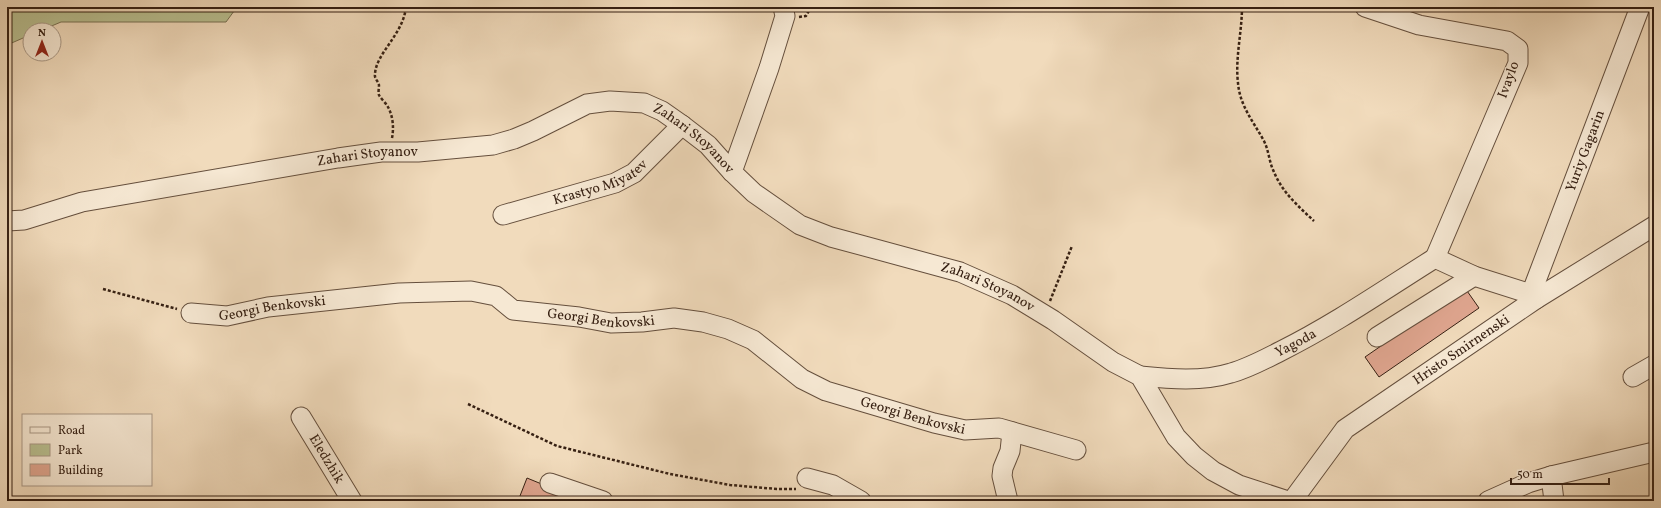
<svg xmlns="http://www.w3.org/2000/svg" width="1661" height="508" viewBox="0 0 1661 508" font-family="Vollkorn,serif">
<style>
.green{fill:#b9c091;stroke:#787052}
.building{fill:#e0a690;stroke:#362013}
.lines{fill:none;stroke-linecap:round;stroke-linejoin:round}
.minor-casing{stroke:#654f3d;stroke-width:21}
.path{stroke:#362013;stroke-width:2.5;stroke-dasharray:3 2;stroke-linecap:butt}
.minor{stroke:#f6e8d3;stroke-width:19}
.labels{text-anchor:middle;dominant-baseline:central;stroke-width:3;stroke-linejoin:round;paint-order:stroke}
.street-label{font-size:14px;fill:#362013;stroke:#f6e8d3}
</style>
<rect width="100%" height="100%" fill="#f1dbbc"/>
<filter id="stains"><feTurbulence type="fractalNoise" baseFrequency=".005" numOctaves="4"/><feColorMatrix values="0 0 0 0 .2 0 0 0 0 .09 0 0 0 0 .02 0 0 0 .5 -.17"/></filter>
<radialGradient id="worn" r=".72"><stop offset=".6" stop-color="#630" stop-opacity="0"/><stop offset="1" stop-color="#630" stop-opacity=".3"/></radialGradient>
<path class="green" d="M7 7H237L226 22H61L42 30H30V35L7 45Z"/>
<g class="building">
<path d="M1465 288 1479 308 1379 377 1365 357Z"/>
<path d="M527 478 566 494 563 501H518Z"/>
</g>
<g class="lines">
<defs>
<g id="minor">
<path d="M1365 7 1419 25 1507 41 1518 49V63L1435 258"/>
<path d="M732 172 769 68 785 16 783 7"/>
<path id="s1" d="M503 215 615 183 634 173 682 125"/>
<path id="s2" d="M7 221 24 220 82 202 338 158 381 152H418L493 145 514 139 533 131 587 104 610 101 644 103 662 111 682 125 708 145 732 172 754 193 800 225 831 237 960 272 1012 295 1053 320 1113 362 1140 376 1176 437 1194 456 1213 471 1239 485 1288 501"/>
<path d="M1435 258 1474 276 1531 294 1536 299"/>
<path id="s3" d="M1531 294 1640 7"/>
<path id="s4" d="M191 313 227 316 268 307 399 293 471 291 496 296 513 310 579 317 611 323 642 322 674 318 703 322 728 329 753 340 802 379 826 391 934 423 965 430 999 428 1076 450"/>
<path d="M1377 337 1474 276"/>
<path id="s5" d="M1140 376C1170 379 1202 382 1231 373 1249 368 1265 359 1281 351 1335 324 1384 290 1435 258"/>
<path d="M1633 377 1654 365"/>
<path id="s6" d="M301 417 352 501"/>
<path d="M1551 476 1554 501"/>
<path d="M807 478 833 485 861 501"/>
<path d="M550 483 603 501"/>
<path d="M1008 501 1002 476 1003 468 1010 451 1012 432"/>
<path id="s7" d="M1292 501 1345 429 1536 299 1654 226"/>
<path d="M1488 501 1528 483 1551 476 1654 452"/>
</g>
</defs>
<use href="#minor" class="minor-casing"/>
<g class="path">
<path d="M1242 7C1242 32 1235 58 1238 83 1240 106 1253 121 1264 141 1269 151 1269 162 1274 172 1282 192 1299 207 1314 221"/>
<path d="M799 17 806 16 811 7"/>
<path d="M392 138C394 128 393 116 388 107 386 103 381 99 379 95 378 92 379 88 379 85 378 81 374 78 375 74 376 53 403 35 406 7"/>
<path d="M103 289 177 309"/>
<path d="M1050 301 1072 246"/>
<path d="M468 404 557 446 670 474 730 485 777 489H796"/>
</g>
<use href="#minor" class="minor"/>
</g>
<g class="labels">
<g class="street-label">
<text transform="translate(1509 80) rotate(-70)">Ivaylo</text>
<text stroke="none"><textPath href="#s2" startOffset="715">Zahari Stoyanov</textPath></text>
<text stroke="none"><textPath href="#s3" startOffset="153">Yuriy Gagarin</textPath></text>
<text stroke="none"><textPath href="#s2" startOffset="367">Zahari Stoyanov</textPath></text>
<text stroke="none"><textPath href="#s1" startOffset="103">Krastyo Miyatev</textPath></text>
<text stroke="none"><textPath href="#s2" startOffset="1051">Zahari Stoyanov</textPath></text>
<text stroke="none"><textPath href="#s4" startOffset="82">Georgi Benkovski</textPath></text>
<text stroke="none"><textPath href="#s4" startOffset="418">Georgi Benkovski</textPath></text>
<text stroke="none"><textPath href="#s5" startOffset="163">Yagoda</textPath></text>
<text stroke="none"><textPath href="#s7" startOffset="230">Hristo Smirnenski</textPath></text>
<text stroke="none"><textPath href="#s4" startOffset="754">Georgi Benkovski</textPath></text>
<text stroke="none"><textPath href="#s6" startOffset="49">Eledzhik</textPath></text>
</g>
</g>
<rect width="1661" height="508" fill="none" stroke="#f1dbbc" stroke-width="24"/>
<rect x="8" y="8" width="1645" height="492" fill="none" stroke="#362013" stroke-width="2"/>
<rect x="12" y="12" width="1637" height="484" fill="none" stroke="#362013"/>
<rect x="22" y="414" width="130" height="72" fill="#f6e8d3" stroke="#a99886"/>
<rect x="30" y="427" width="20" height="6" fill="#f6e8d3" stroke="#a99886"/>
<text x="58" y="434" font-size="12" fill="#362013">Road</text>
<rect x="30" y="444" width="20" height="12" fill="#b9c091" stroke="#a99886"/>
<text x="58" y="454" font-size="12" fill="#362013">Park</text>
<rect x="30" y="464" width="20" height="12" fill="#e0a690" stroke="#a99886"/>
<text x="58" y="474" font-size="12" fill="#362013">Building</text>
<g transform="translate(42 42)"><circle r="19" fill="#f6e8d3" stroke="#a99886"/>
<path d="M0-3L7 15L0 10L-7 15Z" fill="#8f2418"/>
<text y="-6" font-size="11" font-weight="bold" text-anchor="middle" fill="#362013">N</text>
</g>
<path d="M1511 478v6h98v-6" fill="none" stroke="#362013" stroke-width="2"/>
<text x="1517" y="478" font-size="12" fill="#362013" stroke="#f6e8d3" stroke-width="3" paint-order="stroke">50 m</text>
<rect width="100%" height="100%" filter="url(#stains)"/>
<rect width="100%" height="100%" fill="url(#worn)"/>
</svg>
